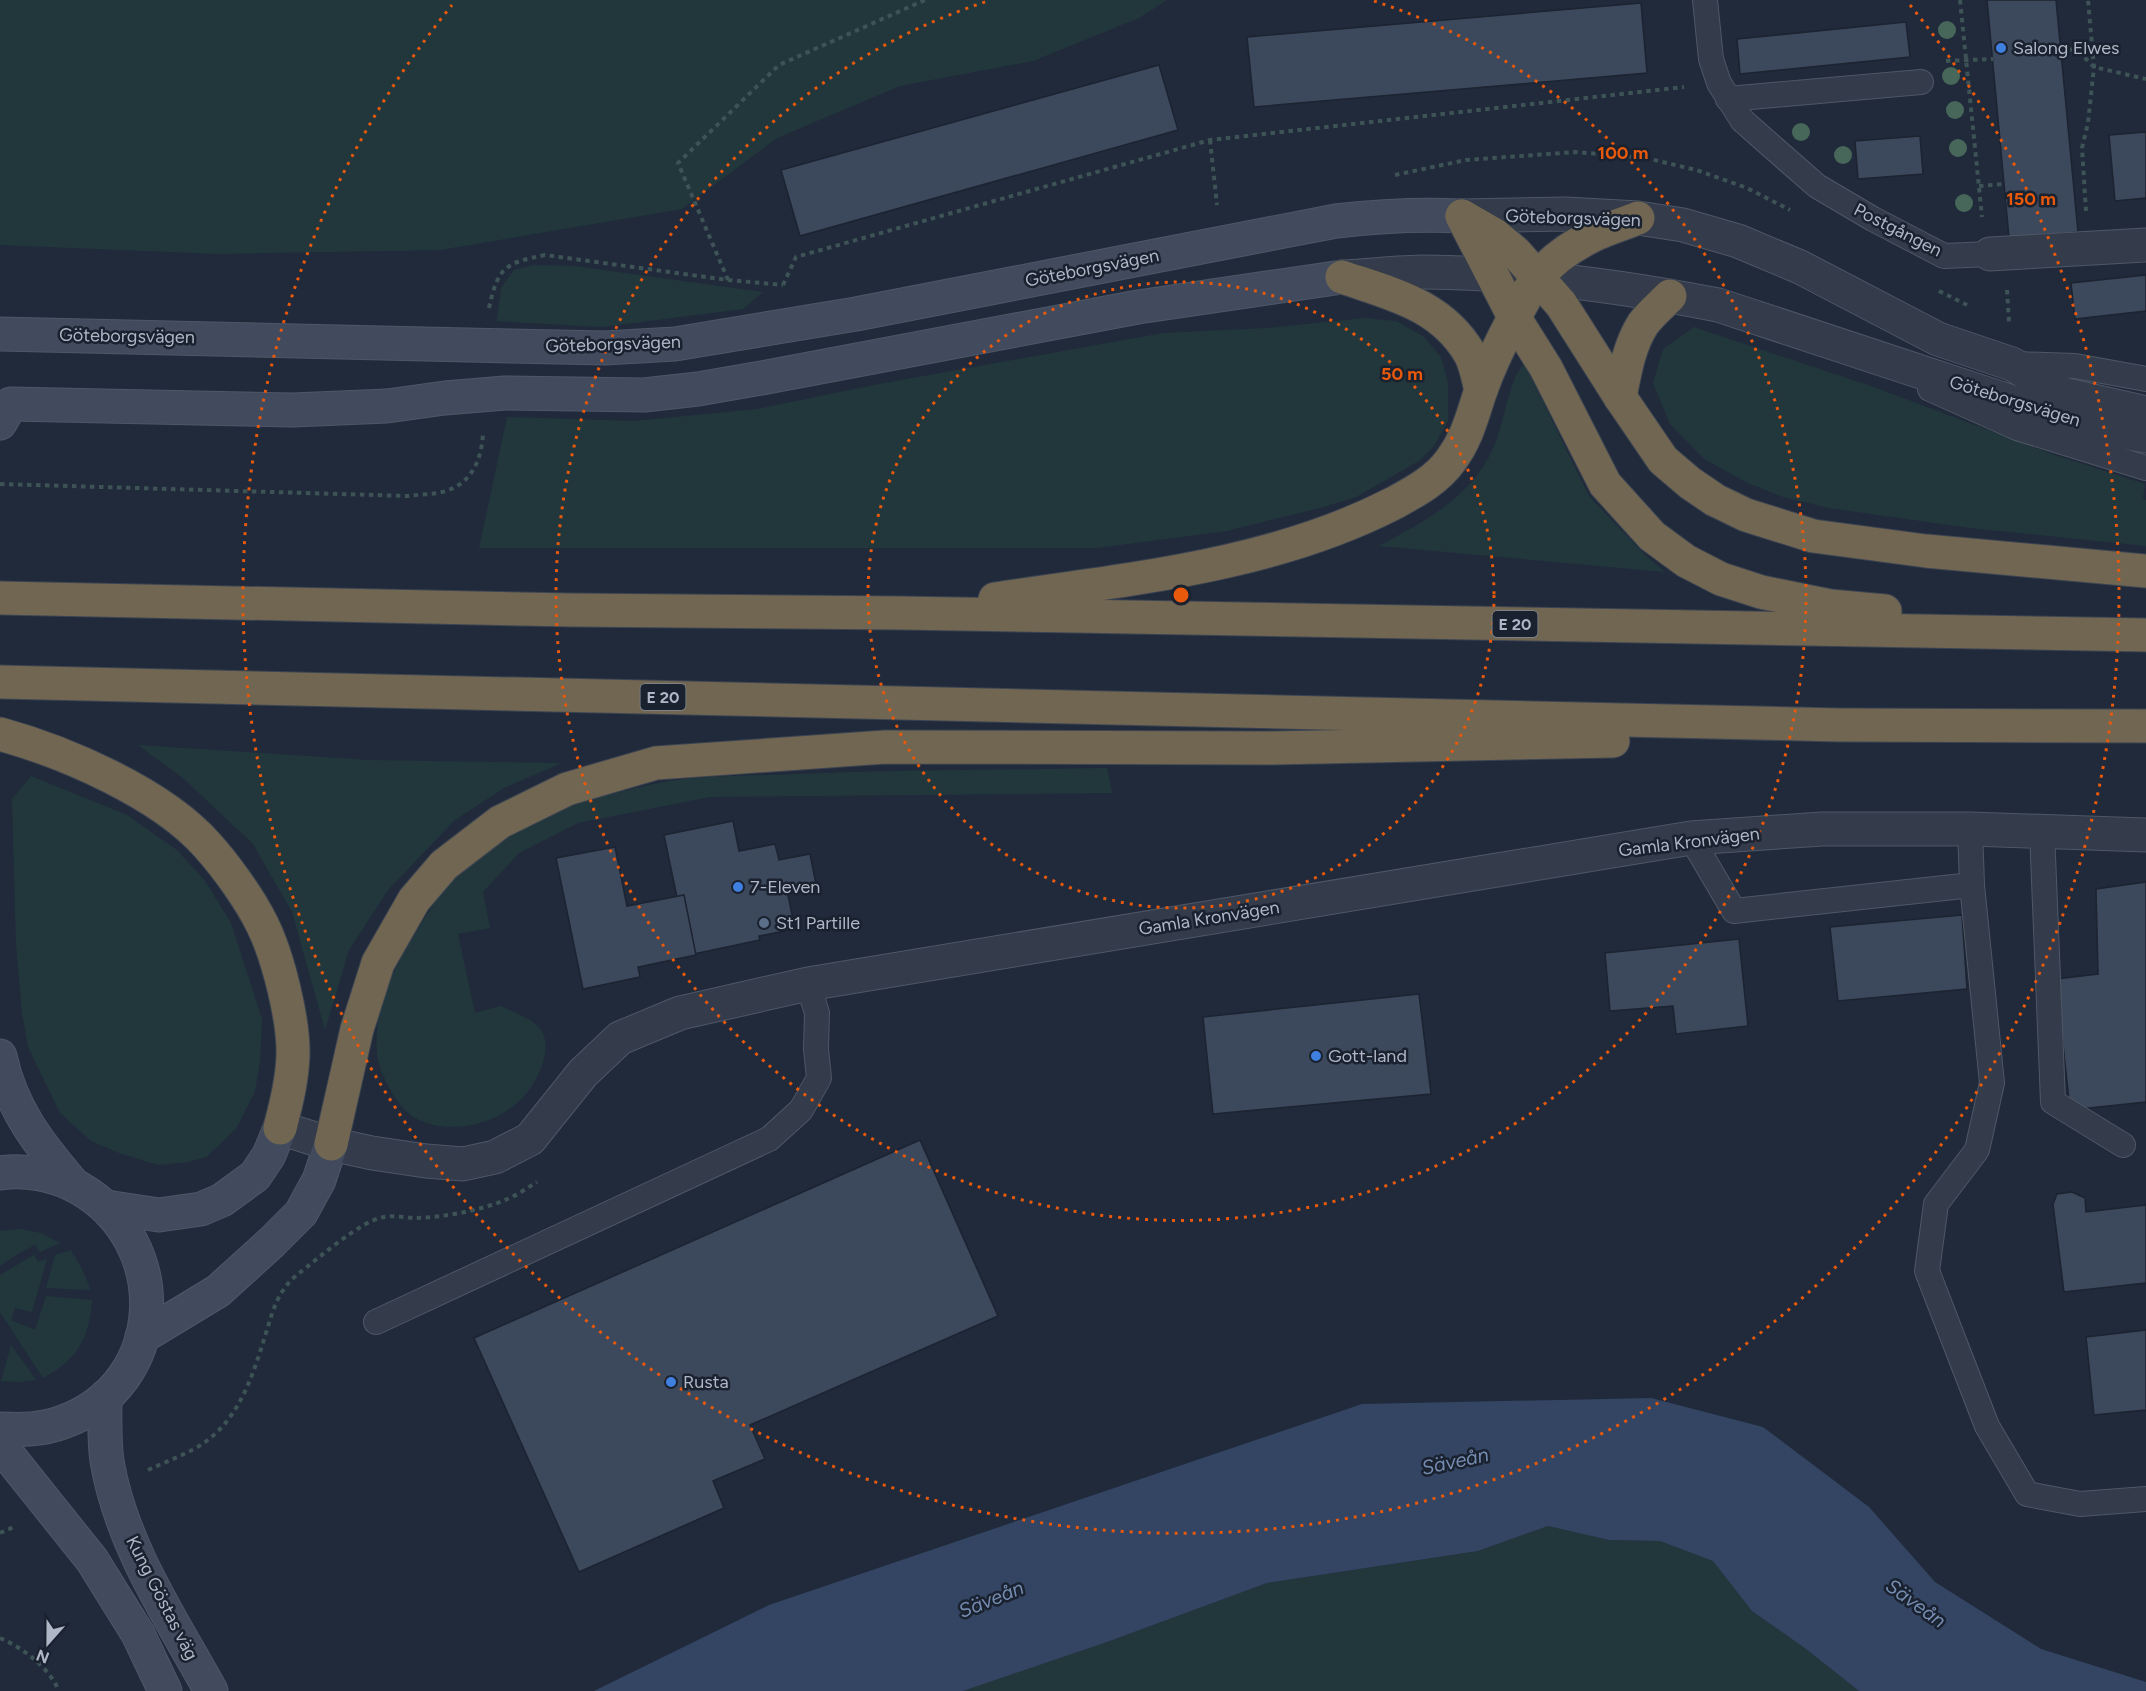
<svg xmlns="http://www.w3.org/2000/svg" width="2146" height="1691" viewBox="0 0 2146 1691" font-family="Figtree,sans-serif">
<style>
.green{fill:#22373c}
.water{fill:#334563}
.building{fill:#3c485b;stroke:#1c2331;stroke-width:1.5}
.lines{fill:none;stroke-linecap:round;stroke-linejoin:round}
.service-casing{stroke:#4f5766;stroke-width:26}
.minor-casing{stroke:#4f5766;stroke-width:35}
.tertiary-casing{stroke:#4f5766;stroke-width:35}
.secondary-casing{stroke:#4f5766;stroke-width:35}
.motorway-casing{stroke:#3c4452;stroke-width:35}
.path{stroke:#3d5356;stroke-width:4;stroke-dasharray:4.5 4.5;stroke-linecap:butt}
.service{stroke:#343c4b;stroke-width:24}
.minor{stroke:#343c4b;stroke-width:33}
.tertiary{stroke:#343c4b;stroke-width:33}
.secondary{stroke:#424b5e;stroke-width:33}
.motorway{stroke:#716651;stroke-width:33}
.tree{fill:#46675a}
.ring{fill:none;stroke:#e8590c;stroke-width:3;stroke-dasharray:3 6}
.shop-dot{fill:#3f7fe0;stroke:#1a212f;stroke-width:2}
.service-dot{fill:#5c6f8a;stroke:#1a212f;stroke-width:2}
.labels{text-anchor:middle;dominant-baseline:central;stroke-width:5;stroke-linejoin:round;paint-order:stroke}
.shield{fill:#1a212f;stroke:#828a99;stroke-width:1.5}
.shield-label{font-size:16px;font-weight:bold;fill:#afb7c7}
.poi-label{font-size:18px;fill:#afb7c7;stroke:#1a212f;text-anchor:start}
.street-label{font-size:18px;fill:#afb7c7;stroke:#1a212f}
.water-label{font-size:20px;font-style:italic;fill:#758cb1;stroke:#1a212f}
.centre{fill:#e8590c;stroke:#1a212f;stroke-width:3}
.ring-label{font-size:18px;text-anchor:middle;font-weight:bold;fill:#e8590c;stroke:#1a212f;stroke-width:5;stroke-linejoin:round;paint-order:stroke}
</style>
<rect width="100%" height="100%" fill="#202a3b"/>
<g class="green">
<path d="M0 0H1167L1139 18 1033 61 900 86 777 138 682 209 440 250 219 254 0 245Z"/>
<path d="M534 265 574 266 763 292 743 309 602 327 497 321 501 288 514 270Z"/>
<path d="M1365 318 1396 321 1423 336 1441 357 1448 382V421L1434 446 1419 461 1356 497 1320 508 1227 531 1097 548H479L507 417 634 421 757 409 879 384 1163 333 1268 328Z"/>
<path d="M1694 327 1871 386 2049 453 2145 484 2143 499 2146 500V546L1970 528 1829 508 1783 497 1748 483 1704 459 1670 424 1653 383 1663 349Z"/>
<path d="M1524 363 1589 496 1645 555 1665 572 1379 546C1427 520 1476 495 1496 441 1503 422 1506 402 1513 383 1515 376 1520 369 1524 363Z"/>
<path d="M138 745 368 760 562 763 504 788 455 820 388 890 349 950 325 1030 292 912 253 844 184 779Z"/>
<path d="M1107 768 1112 793 710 797 578 823 519 853 483 892 490 928 458 934 475 1013 500 1006C513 1012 534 1019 541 1030 548 1041 546 1053 542 1065 527 1112 473 1137 426 1123 408 1117 397 1102 389 1087 383 1077 378 1064 377 1053 372 1002 403 950 430 910 438 899 445 885 454 875 478 851 509 836 538 819 561 806 587 800 612 794 629 790 647 785 664 782 707 775 752 776 796 774 899 770 1003 770 1107 768Z"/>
<path d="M31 776 127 815 177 850 205 881 231 923 262 1019 260 1062 255 1091 236 1129 206 1157 188 1162 158 1165 119 1153 91 1141 60 1113 28 1047 22 1013 16 944 12 799Z"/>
<path d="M20 1229 41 1233 60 1243 40 1252 35 1245 19 1253 0 1266V1231Z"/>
<path d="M71 1250 81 1267 91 1290 46 1288 55 1255Z"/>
<path d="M34 1255 38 1262 47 1259 32 1312 15 1308 11 1320 35 1330 46 1296 92 1300C90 1337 77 1360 43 1378L0 1312V1275Z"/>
<path d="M11 1345 36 1380 19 1382 1 1381Z"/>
<path d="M1548 1526 1609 1540 1660 1541 1714 1561 1752 1611 1806 1649 1859 1691H963L1107 1642 1267 1583 1478 1551Z"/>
</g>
<path class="water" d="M1651 1398 1763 1427 1869 1507 1935 1582 2041 1649 2146 1682V1691H1859L1806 1649 1752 1611 1713 1561 1660 1541 1609 1540 1548 1526 1478 1551 1267 1583 1107 1642 963 1691H594L769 1605 1362 1404Z"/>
<g class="building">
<path d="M1987 0H2056L2078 232 2009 238Z"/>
<path d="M1641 3 1647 73 1254 107 1247 37Z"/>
<path d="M1906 22 1910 57 1740 74 1737 39Z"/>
<path d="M1159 65 1178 130 800 236 781 170Z"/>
<path d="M2146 132V198L2115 201 2109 135Z"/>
<path d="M1920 136 1923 174 1858 179 1855 141Z"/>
<path d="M2146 275V311L2075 319 2071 283Z"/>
<path d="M733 821 739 851 775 844 779 860 810 854 816 884 787 890 795 929 759 936 760 940 689 955 664 835Z"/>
<path d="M615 847 627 906 684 895 696 955 638 967 640 977 583 989 556 858Z"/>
<path d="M2146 882V1102L2070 1110 2056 979 2098 974 2096 889Z"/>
<path d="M1962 915 1967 989 1838 1001 1830 927Z"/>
<path d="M1739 939 1748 1026 1676 1034 1673 1006 1610 1011 1605 953Z"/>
<path d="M1419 994 1431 1094 1213 1114 1203 1017Z"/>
<path d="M920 1140 998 1316 750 1425 765 1459 713 1481 724 1508 579 1572 474 1338Z"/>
<path d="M2072 1192 2085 1198 2086 1212 2146 1205V1283L2064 1292 2053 1204 2057 1194Z"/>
<path d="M2146 1330V1410L2094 1415 2086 1337Z"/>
</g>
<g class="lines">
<defs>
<g id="service">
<path d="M1705 0 1711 59 1719 83 1742 120 1769 144 1817 186 1873 219 1944 256 1990 254"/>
<path d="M1728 99 1921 82"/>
<path d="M2015 364 2075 366 2146 379"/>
<path d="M1930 389 2017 428 2146 468"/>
<path d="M1970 829 1972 885 1992 1083 1977 1150 1936 1204 1927 1271 1987 1426 2027 1494 2080 1504 2146 1499"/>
<path d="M2042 831 2053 1102 2123 1145"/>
<path d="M1691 838 1734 911 1972 885"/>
<path d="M376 1322 769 1139 801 1110 819 1078 816 1049 817 1013 808 984"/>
</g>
<g id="minor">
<path d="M1990 254 2146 245"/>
<path d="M280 1128 331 1144 372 1153 426 1161 463 1164 495 1157 530 1139 583 1073 620 1038 680 1013 808 984 1691 838 1822 829H1970L2146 835"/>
</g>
<g id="tertiary">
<path d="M1462 216 1566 214 1638 218 1683 225 1738 241 1800 267 1938 339 2012 364 2063 394 2146 413"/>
<path d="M1342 277C1369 276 1397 272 1424 272 1523 273 1621 286 1718 305L2021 405 2112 430 2146 436"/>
</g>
<g id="secondary">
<path d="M0 334 511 346 605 348 675 344 856 314 1336 221C1379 216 1419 214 1462 216"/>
<path d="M0 423 11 404 293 410 387 406 445 398 505 393 644 395 698 389 767 377 1138 307 1342 277"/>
<path d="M0 1056C11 1109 39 1144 73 1184"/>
<path d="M0 1173C26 1169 56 1175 79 1188 174 1242 169 1384 63 1422 42 1430 22 1430 0 1429"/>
<path d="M106 1207 159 1215 201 1209 222 1200 255 1176 269 1155 280 1128"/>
<path d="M142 1337 218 1291 272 1242 301 1213 319 1180 331 1144"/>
<path d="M105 1397C105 1418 104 1441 107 1461 121 1545 171 1618 211 1691"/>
<path d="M0 1445 92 1560 138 1634 165 1691"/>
</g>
<g id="motorway">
<path d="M1462 216 1514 317 1546 368 1605 484 1652 536 1686 561 1721 579 1761 592 1830 606 1885 611"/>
<path d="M1462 216 1495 235 1516 253 1561 304 1620 397 1663 460 1690 483 1715 500 1746 515 1813 536 1926 551 2146 571"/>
<path d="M1342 277C1392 294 1442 305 1470 354 1476 365 1478 379 1481 390"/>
<path d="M1620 397C1625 372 1629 346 1643 324 1650 314 1661 305 1670 296"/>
<path d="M0 598 571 610 901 613 2146 635"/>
<path d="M995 599C1129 579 1272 566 1394 503 1414 492 1437 480 1451 460 1468 437 1472 416 1481 390 1492 359 1508 328 1524 300 1528 292 1532 283 1538 277 1552 260 1572 246 1592 236 1606 229 1623 224 1638 218"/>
<path d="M0 682 1839 725 2146 726"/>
<path d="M0 734C65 752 161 793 207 845 226 866 249 898 262 924 278 956 294 1020 293 1056 292 1081 286 1104 280 1128"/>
<path d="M331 1144 357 1029 378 963 414 900 444 865 500 822 567 789 656 763 885 747 1272 748 1613 741"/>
</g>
</defs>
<use href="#service" class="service-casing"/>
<use href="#minor" class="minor-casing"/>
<use href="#tertiary" class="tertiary-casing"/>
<use href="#secondary" class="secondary-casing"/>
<use href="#motorway" class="motorway-casing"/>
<g class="path">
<path d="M1960 0 1982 217"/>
<path d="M2061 49 2077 50 2094 67 2146 79"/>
<path d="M1946 61 1993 59"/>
<path d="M1210 140 1217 205"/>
<path d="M1395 175 1466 160 1576 152 1646 158 1696 170 1747 188 1790 210"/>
<path d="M1979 186 2004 184"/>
<path d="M2086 211 2082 148 2088 123 2094 67 2088 0"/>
<path d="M728 280 678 163 779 65 925 0"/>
<path d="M783 285 796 257 1210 140 1684 87"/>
<path d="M2007 290 2009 322"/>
<path d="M1939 291 1967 305"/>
<path d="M489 308C498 266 506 263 545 255L728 280 783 285"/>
<path d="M0 484 408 496C420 494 434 495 445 491 472 484 482 458 483 433"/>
<path d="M148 1470C163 1463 179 1457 194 1449 238 1425 252 1378 266 1333 273 1310 278 1290 298 1274 319 1258 360 1221 384 1217 395 1215 406 1218 416 1218 445 1217 478 1211 505 1200 516 1196 527 1188 537 1182"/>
<path d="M0 1533 16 1526"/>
<path d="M0 1638C23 1648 49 1667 59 1691"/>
</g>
<use href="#service" class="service"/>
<use href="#minor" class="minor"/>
<use href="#tertiary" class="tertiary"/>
<use href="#secondary" class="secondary"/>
<use href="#motorway" class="motorway"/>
</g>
<g class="tree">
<circle cx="1947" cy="30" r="9"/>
<circle cx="1951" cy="76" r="9"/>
<circle cx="1955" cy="110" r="9"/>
<circle cx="1801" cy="132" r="9"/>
<circle cx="1958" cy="148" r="9"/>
<circle cx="1843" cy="155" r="9"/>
<circle cx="1964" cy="203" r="9"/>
</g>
<g class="ring">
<circle cx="1181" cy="595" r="313"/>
<path d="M1374 1A625 625 0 1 1 988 1"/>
<path d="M1910 5A938 938 0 1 1 452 5"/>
</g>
<g class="shop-dot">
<circle cx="2001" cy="48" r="6"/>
<circle cx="738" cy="887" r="6"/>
<circle cx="1316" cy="1056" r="6"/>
<circle cx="671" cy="1382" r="6"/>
</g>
<circle class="service-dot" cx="764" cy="923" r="6"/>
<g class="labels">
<g class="shield">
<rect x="1492.5" y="611" width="45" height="26" rx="4.5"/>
<rect x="640.5" y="684" width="45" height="26" rx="4.5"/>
</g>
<g class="shield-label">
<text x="1515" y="624">E 20</text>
<text x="663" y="697">E 20</text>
</g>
<g class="poi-label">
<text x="2013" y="48">Salong Elwes</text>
<text x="750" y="887">7-Eleven</text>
<text x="776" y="923">St1 Partille</text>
<text x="1328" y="1056">Gott-land</text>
<text x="683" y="1382">Rusta</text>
</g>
<g class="street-label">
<text transform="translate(1573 218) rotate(2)">Göteborgsvägen</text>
<text transform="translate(1898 230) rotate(27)">Postgången</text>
<text transform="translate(1092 268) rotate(-11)">Göteborgsvägen</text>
<text transform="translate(127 336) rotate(1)">Göteborgsvägen</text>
<text transform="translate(613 344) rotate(-2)">Göteborgsvägen</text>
<text transform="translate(2015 401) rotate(17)">Göteborgsvägen</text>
<text transform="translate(1689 842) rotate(-7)">Gamla Kronvägen</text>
<text transform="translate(1209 918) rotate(-9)">Gamla Kronvägen</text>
<text transform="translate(162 1598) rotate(63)">Kung Göstas väg</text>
</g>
<g class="water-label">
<text transform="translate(1455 1461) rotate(-12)">Säveån</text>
<text transform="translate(991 1599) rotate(-22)">Säveån</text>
<text transform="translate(1916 1603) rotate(36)">Säveån</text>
</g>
</g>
<circle cx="1181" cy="595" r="9" class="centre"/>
<g class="ring-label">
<text x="1623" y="159">100 m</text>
<text x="2031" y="205">150 m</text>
<text x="1402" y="380">50 m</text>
</g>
<g transform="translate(48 1643) rotate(201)" stroke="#1a212f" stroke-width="4.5" paint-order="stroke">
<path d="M0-4.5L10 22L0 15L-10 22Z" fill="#afb7c7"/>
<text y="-9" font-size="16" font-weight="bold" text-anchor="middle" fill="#afb7c7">N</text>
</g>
</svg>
